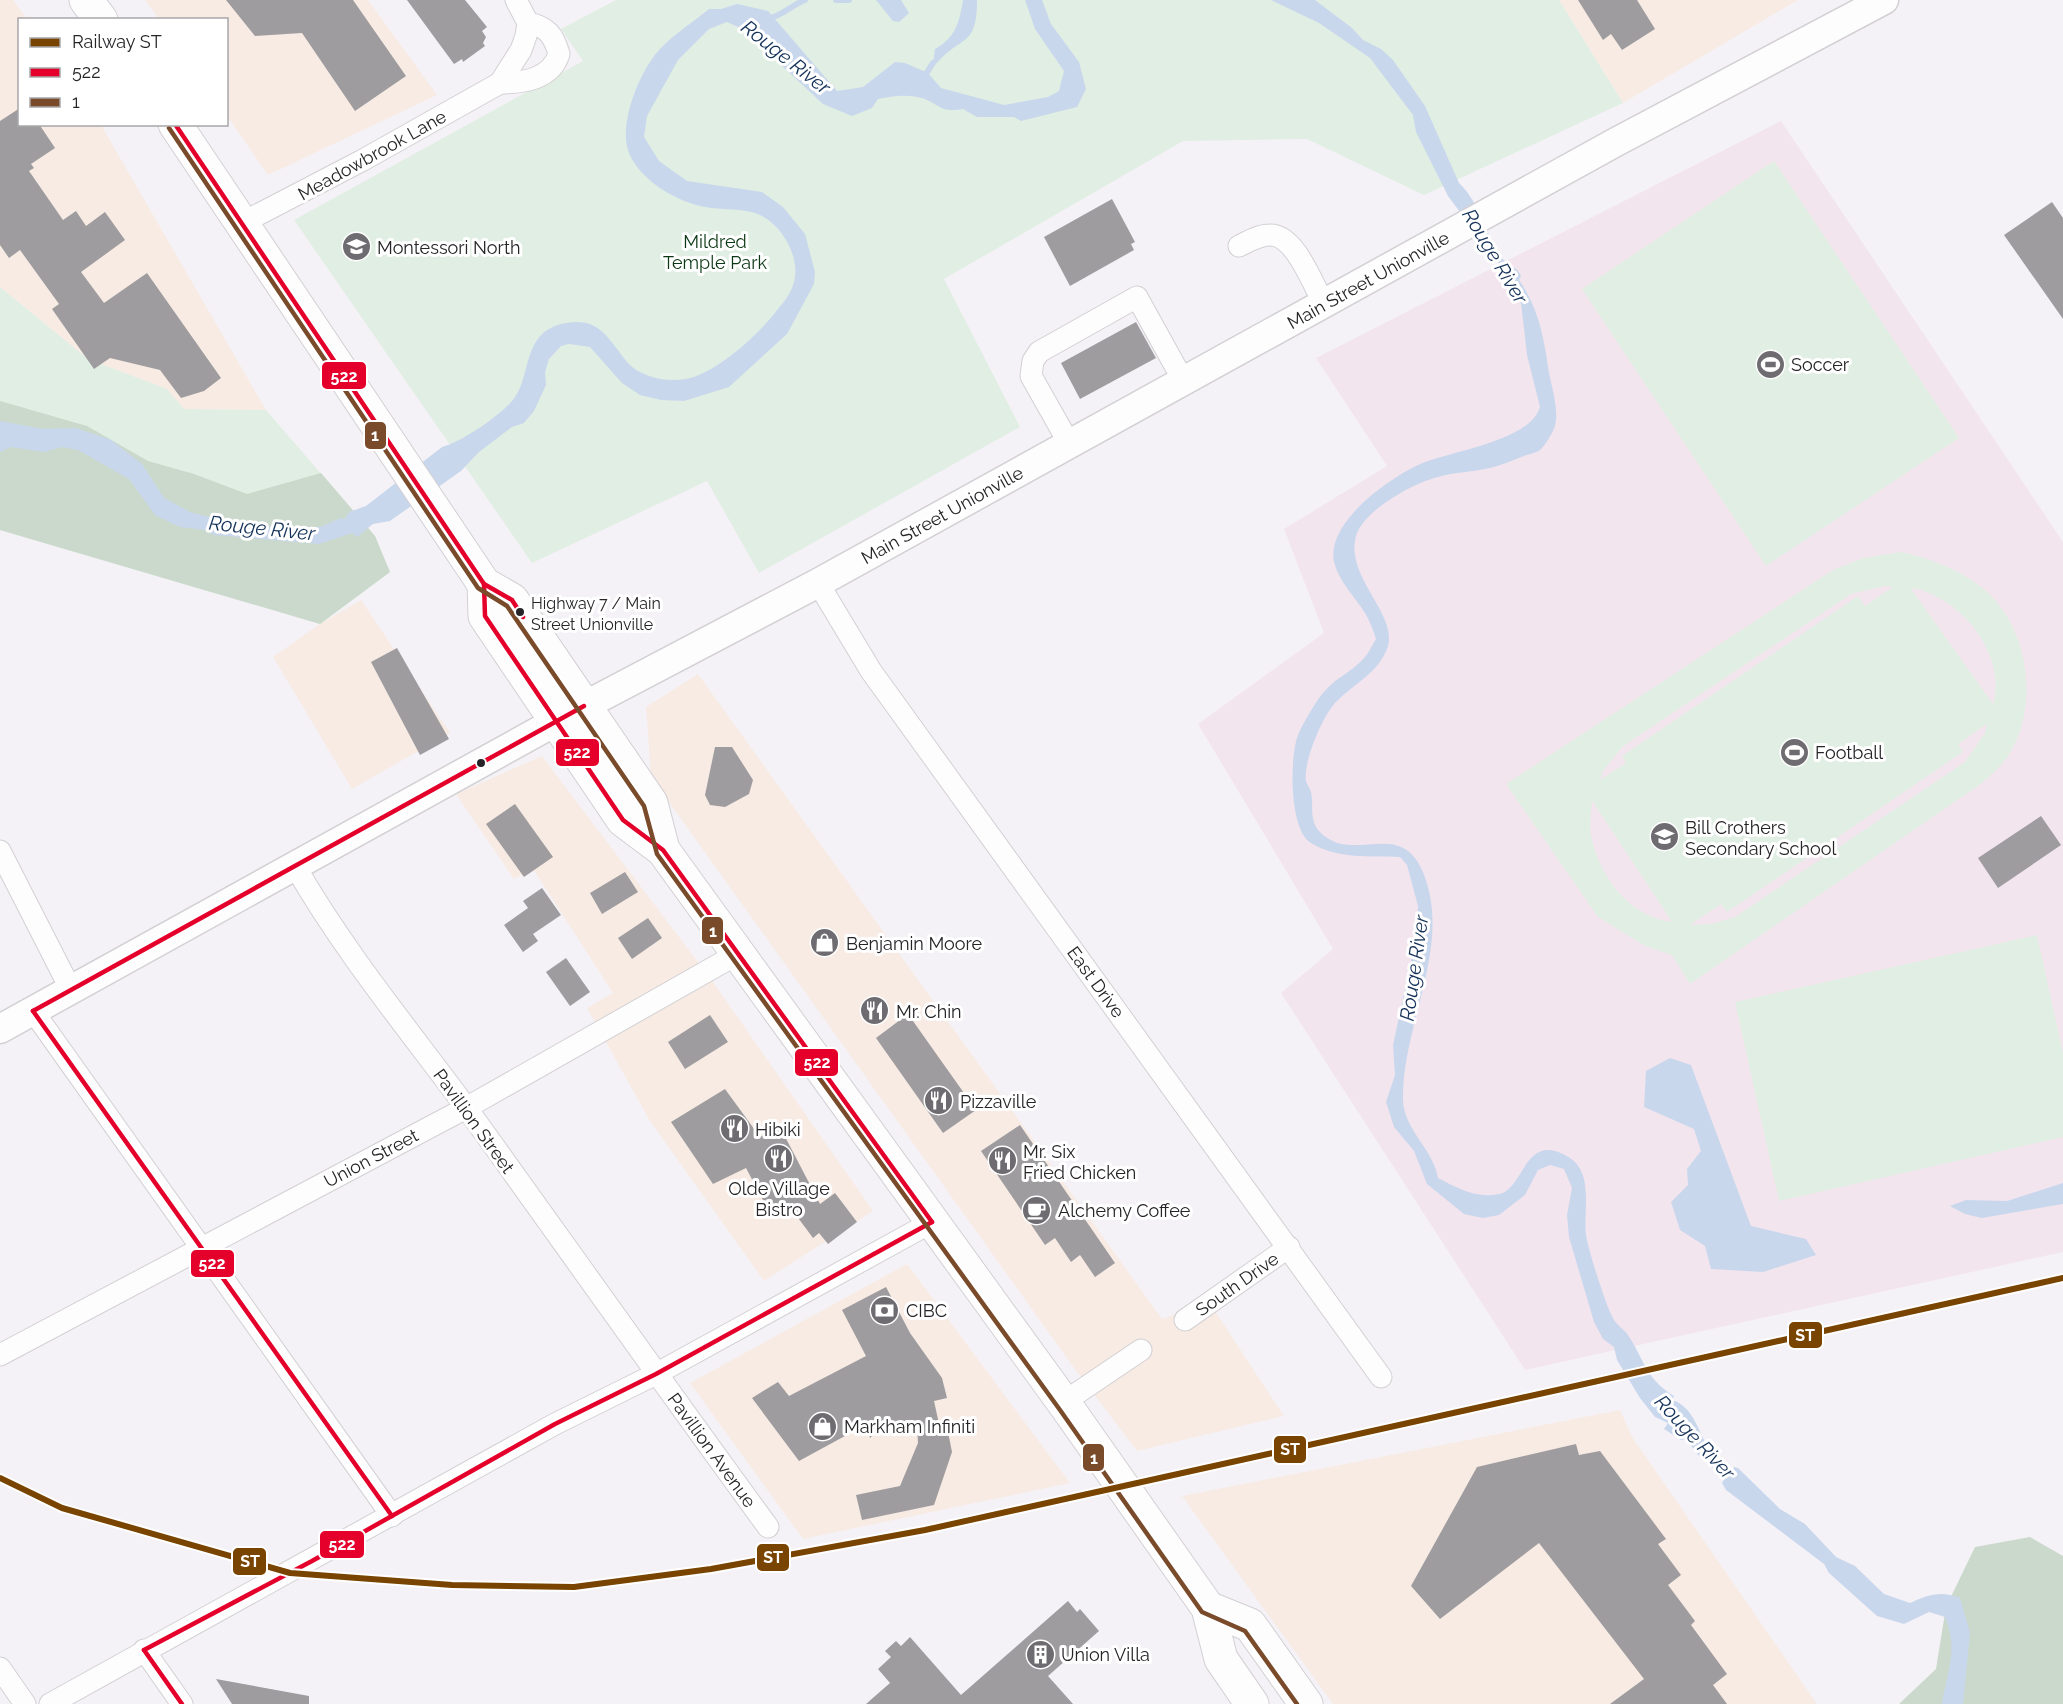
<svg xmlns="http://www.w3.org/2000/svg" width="2063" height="1704" viewBox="0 0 2063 1704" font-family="Raleway,sans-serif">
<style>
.commercial{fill:#f7ebe4}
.education{fill:#f3e5ee}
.green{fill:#e1eee3;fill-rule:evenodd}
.forest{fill:#cad9cc}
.water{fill:#c9d7ed}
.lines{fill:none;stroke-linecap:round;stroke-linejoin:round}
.stream{stroke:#c9d7ed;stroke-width:6}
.building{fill:#9e9c9f}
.street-casing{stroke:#d2d0d3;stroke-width:23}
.secondary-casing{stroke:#d2d0d3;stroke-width:31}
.primary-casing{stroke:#d2d0d3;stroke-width:35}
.street{stroke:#fefdfe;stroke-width:21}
.secondary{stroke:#fefdfe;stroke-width:28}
.primary{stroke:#fefdfe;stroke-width:33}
.bus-1-casing{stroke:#fff;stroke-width:9}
.bus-2-casing{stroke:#fff;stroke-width:9}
.bus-1{stroke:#e4002b;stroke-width:4.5}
.bus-2{stroke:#7a4b2a;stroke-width:4.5}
.rail-1-casing{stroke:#fff;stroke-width:10}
.rail-1{stroke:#794400;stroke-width:6}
.bus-dot{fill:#262427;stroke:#fff;stroke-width:2}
.labels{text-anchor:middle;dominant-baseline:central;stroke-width:6;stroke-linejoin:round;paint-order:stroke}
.bus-label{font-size:16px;fill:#262427;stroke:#fff;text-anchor:start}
.street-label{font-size:18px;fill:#262427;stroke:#fff}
.park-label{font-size:18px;fill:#0c3915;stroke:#fff}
.poi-label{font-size:18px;fill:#262427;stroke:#fff;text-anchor:start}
.water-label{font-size:20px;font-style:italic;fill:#143259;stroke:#fff}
.line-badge{stroke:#fff;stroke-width:2}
.badge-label{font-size:16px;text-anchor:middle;font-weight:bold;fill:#fff}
</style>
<rect width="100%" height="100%" fill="#f5f2f7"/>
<g class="commercial">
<path d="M0 0H13L27 19 20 20V124L101 125 266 410 184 409 167 389 88 359 0 287Z"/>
<path d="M145 0H368L437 95 268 175 227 116 226 20 159 19Z"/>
<path d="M1559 0H1798L1623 103Z"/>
<path d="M361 600 450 733 352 789 273 657 320 624Z"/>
<path d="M698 674 1162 1319 1209 1302 1284 1416 1137 1451 1074 1368 651 777 646 707Z"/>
<path d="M542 756 713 982 873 1211 764 1281 650 1121 587 1008 613 993 533 869 514 879 456 794Z"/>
<path d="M907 1264 1070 1483 803 1539 690 1383Z"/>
<path d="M1620 1410 1632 1437 1817 1704H1333L1182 1496Z"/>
</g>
<path class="education" d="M1781 121 2063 542V1252L1525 1370 1281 993 1333 949 1198 724 1324 633 1284 529 1387 466 1316 358Z"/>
<g class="green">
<path d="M616 0H1559L1623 103 1424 195 1307 139 1183 141 944 279 1020 427 759 573 707 481 532 563 294 220 583 61 561 29Z"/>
<path d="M1774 161 1959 438 1766 566 1582 289Z"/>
<path d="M0 287 88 359 167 389 184 409 266 410 375 536 390 572 320 624 0 530Z"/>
<path d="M1901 552C1938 560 1983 578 2005 613 2030 651 2035 713 2010 753 2003 765 1992 774 1982 783L1690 984 1672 955 1645 946 1598 917 1506 784 1833 570 1863 558ZM1885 586 1893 587 1865 606 1858 596 1622 756 1626 763 1600 780 1603 771 1623 746 1851 594ZM1911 589C1921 588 1928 593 1937 597 1973 615 2005 662 1993 704ZM1987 724 1985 733 1965 762 1735 917 1712 924 1690 925 1721 904 1727 912 1963 752 1958 744ZM1592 802H1593L1672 922C1628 916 1599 876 1591 835 1589 825 1591 812 1592 802Z"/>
<path d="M2037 935 2063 1053V1137L1779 1201 1735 1002Z"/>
</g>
<g class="forest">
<path d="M0 401 87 426 148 461 194 474 247 494 321 473 375 536 390 572 320 624 0 530Z"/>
<path d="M2030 1537 2063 1556V1704H1899L1936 1669 1946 1607 1975 1547Z"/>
</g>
<g class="water">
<path d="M876 0H901L909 13 899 22 893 21Z"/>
<path d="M963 0H977C977 48 961 35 937 63H933L935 49C956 37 959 23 963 0Z"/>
<path d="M1025 0H1042L1051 24 1079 62 1086 89 1077 107 1021 121 1014 117H977L963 109C940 113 941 105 922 98 906 94 893 96 878 99L872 108 852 116 823 104 779 63 767 45 754 34 727 22 709 29 678 60 647 116 644 137 659 161 687 181 762 192 783 207 805 234 815 272 814 284 787 334 729 387 684 401 661 400 640 395 622 383 590 347 569 344 561 346 549 359 545 372 546 385 534 411 524 423 512 427 479 452 461 471 390 521 373 524 357 537 352 533 319 544 214 535 205 530 180 527 155 515 129 479 78 450 62 447 44 452 11 447 0 452V421L43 429 76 428 111 440 142 464 164 498 190 512 234 523 298 529 320 527 341 518 345 519 349 512 366 506 442 447C463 441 498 417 513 400 531 379 522 336 558 325 598 314 606 336 627 362 642 379 673 384 694 377 723 367 760 333 778 309 785 301 791 293 794 282 801 256 780 221 755 213 739 208 721 210 705 207 692 205 674 197 663 190 650 182 632 165 628 150 619 122 640 70 660 49 674 34 693 22 709 9H721L737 4 768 11 837 91 863 87 895 62 905 63 928 73 941 88 1004 105 1048 97 1059 91 1064 71 1035 29Z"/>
<path d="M1271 0H1315L1352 28 1363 40 1381 49 1393 60 1425 106 1459 183C1480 203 1485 233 1501 257 1507 265 1518 267 1521 276L1519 280C1539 309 1544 338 1549 373 1552 388 1559 410 1555 425 1554 431 1545 446 1540 450 1536 453 1528 454 1524 456 1513 460 1502 465 1490 468 1473 472 1455 472 1438 477 1413 483 1363 511 1356 536 1345 577 1397 613 1388 646 1380 672 1355 683 1337 701 1323 714 1303 762 1306 781 1307 785 1310 788 1311 792 1314 806 1309 819 1319 831 1355 870 1409 806 1429 891 1445 958 1402 1031 1403 1099 1403 1129 1434 1150 1438 1178 1457 1188 1477 1199 1499 1194 1525 1189 1524 1129 1570 1158 1594 1174 1583 1211 1586 1235 1588 1249 1606 1306 1613 1318 1616 1325 1624 1329 1628 1335 1645 1361 1645 1378 1674 1396L1672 1400C1693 1406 1698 1431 1708 1447 1714 1457 1722 1465 1730 1472L1734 1467 1738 1468 1780 1509 1805 1524 1836 1557 1855 1566 1884 1594 1910 1603C1927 1595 1941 1590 1960 1598L1970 1633 1963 1704H1942C1947 1671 1959 1650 1945 1617L1929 1612 1904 1624 1877 1616 1829 1573 1824 1564 1726 1490 1722 1483 1725 1478 1698 1455 1686 1439 1681 1440 1664 1429 1668 1423 1655 1417 1640 1398 1617 1360 1614 1347 1603 1339 1594 1322 1569 1237 1567 1215 1572 1188 1564 1169 1550 1165 1538 1170 1525 1195 1499 1215 1483 1218 1464 1214 1427 1184 1414 1151 1394 1127 1386 1102 1395 1075 1393 1045 1416 938 1418 906 1407 865 1400 857C1370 856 1337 859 1311 843 1289 830 1290 760 1297 738 1301 726 1310 712 1317 701 1333 677 1348 676 1364 658 1369 653 1372 645 1376 639 1373 630 1370 621 1365 613 1355 597 1339 582 1334 562 1326 524 1385 481 1416 466 1446 451 1529 443 1540 407L1527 355 1521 303 1511 292 1505 272 1448 196 1416 132 1413 115 1370 58 1319 23Z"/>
<path d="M1670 1058 1691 1065 1751 1226 1806 1239 1816 1255 1763 1272 1711 1269 1705 1246 1680 1230 1671 1202 1688 1185 1687 1169 1701 1151 1694 1129 1644 1107 1646 1071Z"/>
<path d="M2063 1183V1204L1982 1218 1965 1214 1950 1206 1966 1200 2007 1201Z"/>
</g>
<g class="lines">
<g class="stream">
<path d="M836 0H849"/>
<path d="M769 18C778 18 794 4 805 0"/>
<path d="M924 77 933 63"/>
</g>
</g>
<g class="building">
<path d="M226 0H353L406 76 355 111 302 33 255 36Z"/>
<path d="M407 0H465L487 27 482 31 486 37 483 43 485 46 463 62 462 59 454 64Z"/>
<path d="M1578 0H1637L1655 29 1622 50 1611 34 1603 40Z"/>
<path d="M20 108V124H39L55 148 31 164 34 168 29 171 63 220 76 211 86 226 105 212 125 240 81 272 104 303 147 273 221 378 204 391 181 398 160 370 110 358 94 369 52 309 59 304 20 250 9 258 0 245V121Z"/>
<path d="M1112 199 1135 242 1131 244 1134 250 1070 286 1044 237Z"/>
<path d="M2052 202 2063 218V319L2004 235Z"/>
<path d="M1136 322 1156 358 1080 399 1061 363Z"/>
<path d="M397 648 449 739 420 755 371 662Z"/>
<path d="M715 747H732L753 780 749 794 725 807 710 805 705 795Z"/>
<path d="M515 804 553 857 524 877 486 824Z"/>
<path d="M2041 816 2061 845 1998 888 1978 858Z"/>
<path d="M625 872 638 892 602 914 590 893Z"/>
<path d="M542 888 561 915 533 934 538 941 523 952 504 925 528 908 523 901Z"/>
<path d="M648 918 662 938 632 959 618 938Z"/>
<path d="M566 958 590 992 570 1006 546 972Z"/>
<path d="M908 1014 976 1110 943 1133 876 1038Z"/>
<path d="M710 1015 728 1042 685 1069 668 1042Z"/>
<path d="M725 1089 760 1137 779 1125 820 1204 835 1193 857 1222 828 1244 819 1233 813 1238 790 1207 772 1217 746 1168 713 1184 671 1122Z"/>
<path d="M1020 1125 1115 1263 1095 1277 1080 1255 1071 1262 1055 1238 1045 1245 981 1151Z"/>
<path d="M886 1287 910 1333 942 1378 947 1398 934 1401 941 1433 948 1432 952 1452 934 1505 862 1520 856 1495 900 1486 918 1443 917 1425 884 1424 870 1438 867 1424 799 1461 752 1398 778 1382 789 1396 866 1356 842 1310Z"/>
<path d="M1576 1444 1579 1455 1600 1451 1666 1539 1658 1544 1681 1575 1668 1585 1695 1621 1691 1625 1727 1674 1713 1685 1727 1704H1610L1644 1679 1539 1543 1440 1619 1411 1586 1477 1467Z"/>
<path d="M1068 1601 1077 1612 1080 1609 1099 1631 1048 1676 1073 1704H866L890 1683 878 1669 891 1657 885 1651 896 1641 901 1646 910 1637 961 1695Z"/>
<path d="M216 1679 309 1696V1704H232Z"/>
</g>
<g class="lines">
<defs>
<g id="street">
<path d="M500 83C524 83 551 79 559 54 554 36 547 26 528 23"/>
<path d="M242 223 363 160 500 83 521 50 526 36 528 23 516 0"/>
<path d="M1239 246C1249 241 1259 235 1270 235 1295 234 1313 285 1324 304"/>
<path d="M1070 445 1031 376 1033 361 1039 352 1137 297 1184 382"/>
<path d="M818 583 871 671 1381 1377"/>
<path d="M0 851 71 990"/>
<path d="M295 866C345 953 409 1030 468 1110 568 1249 667 1389 768 1527"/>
<path d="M33 1011 392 1516"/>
<path d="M1185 1320 1289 1247"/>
<path d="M0 1355 466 1108 739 953"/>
<path d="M1064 1402 1141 1350"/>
<path d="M144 1650 182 1704"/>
<path d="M0 1668 25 1704"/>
<path d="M50 1704 555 1424 656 1374 932 1222"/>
</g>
<path id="secondary" d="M0 1029 584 706 818 583 1616 142 1884 0"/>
<g id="primary">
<path d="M86 0 101 20"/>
<path d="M175 124 484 584 512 600 651 803 663 850"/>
<path d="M484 584 485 616 623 820 663 850 1066 1406 1208 1608 1221 1659 1252 1704"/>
<path d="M1208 1608 1250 1625 1306 1704"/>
</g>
</defs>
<use href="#street" class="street-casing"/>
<use href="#secondary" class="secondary-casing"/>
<use href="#primary" class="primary-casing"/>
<use href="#street" class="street"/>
<use href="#secondary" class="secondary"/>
<use href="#primary" class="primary"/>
<defs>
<g id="bus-1">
<path d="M175 124 484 584 512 600 523 617"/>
<path d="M484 584 485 616 623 820 663 850 932 1222"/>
<path d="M33 1011 584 706"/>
<path d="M33 1011 392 1516"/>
<path d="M144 1650 312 1561 555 1424 656 1374 932 1222"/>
<path d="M144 1650 182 1704"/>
</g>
<path id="bus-2" d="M169 128 478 588 507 606 644 806 657 854 1060 1410 1202 1612 1245 1631 1297 1704"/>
</defs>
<use href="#bus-1" class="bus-1-casing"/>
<use href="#bus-2" class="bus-2-casing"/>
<use href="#bus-1" class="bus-1"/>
<use href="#bus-2" class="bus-2"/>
<defs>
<path id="rail-1" d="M0 1478 62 1508 290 1573 452 1585 574 1587 711 1569 925 1530 2063 1278"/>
</defs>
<use href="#rail-1" class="rail-1-casing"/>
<use href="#rail-1" class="rail-1"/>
</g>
<defs>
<symbol id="school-disc" viewBox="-11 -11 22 22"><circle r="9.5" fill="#6e6c70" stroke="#fff"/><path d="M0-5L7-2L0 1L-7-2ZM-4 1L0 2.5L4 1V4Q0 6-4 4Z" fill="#fff"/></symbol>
<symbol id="stadium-disc" viewBox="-11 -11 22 22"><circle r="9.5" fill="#6e6c70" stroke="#fff"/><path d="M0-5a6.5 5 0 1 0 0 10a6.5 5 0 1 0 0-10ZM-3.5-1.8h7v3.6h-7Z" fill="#fff"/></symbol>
<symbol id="shop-disc" viewBox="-11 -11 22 22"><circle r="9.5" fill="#6e6c70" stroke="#fff"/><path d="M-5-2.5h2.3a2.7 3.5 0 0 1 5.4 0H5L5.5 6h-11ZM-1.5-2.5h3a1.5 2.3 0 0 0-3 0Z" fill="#fff"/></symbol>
<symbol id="restaurant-disc" viewBox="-11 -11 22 22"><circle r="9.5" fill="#6e6c70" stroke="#fff"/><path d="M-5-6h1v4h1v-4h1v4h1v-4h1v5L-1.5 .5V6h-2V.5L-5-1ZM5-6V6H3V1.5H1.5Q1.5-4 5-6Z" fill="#fff"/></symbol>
<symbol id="cafe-disc" viewBox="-11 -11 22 22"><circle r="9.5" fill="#6e6c70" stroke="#fff"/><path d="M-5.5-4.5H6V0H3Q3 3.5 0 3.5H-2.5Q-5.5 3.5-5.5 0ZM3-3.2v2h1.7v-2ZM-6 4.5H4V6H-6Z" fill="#fff"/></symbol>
<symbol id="bank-disc" viewBox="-11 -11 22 22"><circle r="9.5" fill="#6e6c70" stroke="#fff"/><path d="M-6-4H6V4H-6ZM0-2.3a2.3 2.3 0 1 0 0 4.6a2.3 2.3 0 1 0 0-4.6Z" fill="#fff"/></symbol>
<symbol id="building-disc" viewBox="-11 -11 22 22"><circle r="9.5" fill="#6e6c70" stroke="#fff"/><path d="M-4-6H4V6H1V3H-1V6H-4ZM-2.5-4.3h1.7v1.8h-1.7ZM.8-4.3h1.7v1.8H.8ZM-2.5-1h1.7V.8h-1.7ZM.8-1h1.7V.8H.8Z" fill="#fff"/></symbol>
</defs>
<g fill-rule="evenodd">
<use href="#school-disc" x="340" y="230" width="33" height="33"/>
<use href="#stadium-disc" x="1754" y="348" width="33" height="33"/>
<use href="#stadium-disc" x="1778" y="736" width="33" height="33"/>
<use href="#school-disc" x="1648" y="820" width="33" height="33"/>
<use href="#shop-disc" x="808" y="926" width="33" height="33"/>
<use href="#restaurant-disc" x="858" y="994" width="33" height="33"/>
<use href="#restaurant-disc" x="922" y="1084" width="33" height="33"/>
<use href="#restaurant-disc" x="718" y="1112" width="33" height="33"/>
<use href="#restaurant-disc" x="762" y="1142" width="33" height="33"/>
<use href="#restaurant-disc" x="986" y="1144" width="33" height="33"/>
<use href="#cafe-disc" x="1020" y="1194" width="33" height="33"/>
<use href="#bank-disc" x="868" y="1294" width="33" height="33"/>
<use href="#shop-disc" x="806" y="1410" width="33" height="33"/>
<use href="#building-disc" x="1024" y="1638" width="33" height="33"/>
</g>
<g class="bus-dot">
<circle cx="520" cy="612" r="5"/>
<circle cx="481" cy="763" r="5"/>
</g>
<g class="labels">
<g class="bus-label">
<text x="531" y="603">Highway 7 / Main<tspan x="531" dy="21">Street Unionville</tspan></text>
</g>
<g class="street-label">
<text transform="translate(372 155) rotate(-29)">Meadowbrook Lane</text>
<text transform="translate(1368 280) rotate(-29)">Main Street Unionville</text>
<text transform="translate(942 515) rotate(-29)">Main Street Unionville</text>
<text transform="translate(1096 982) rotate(54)">East Drive</text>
<text transform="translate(474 1121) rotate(54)">Pavillion Street</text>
<text transform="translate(371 1158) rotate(-28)">Union Street</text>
<text transform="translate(1237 1284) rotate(-35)">South Drive</text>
<text transform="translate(712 1450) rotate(54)">Pavillion Avenue</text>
</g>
<g class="park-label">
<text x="715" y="241">Mildred<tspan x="715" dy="21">Temple Park</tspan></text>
</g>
<g class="poi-label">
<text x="377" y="247">Montessori North</text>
<text x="1791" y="364">Soccer</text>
<text x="1815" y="752">Football</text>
<text x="1685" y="827">Bill Crothers<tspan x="1685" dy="21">Secondary School</tspan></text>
<text x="846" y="943">Benjamin Moore</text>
<text x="896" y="1011">Mr. Chin</text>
<text x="960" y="1101">Pizzaville</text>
<text x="755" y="1129">Hibiki</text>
<text x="1023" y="1151">Mr. Six<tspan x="1023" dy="21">Fried Chicken</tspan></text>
<text x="779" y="1188" text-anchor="middle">Olde Village<tspan x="779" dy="21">Bistro</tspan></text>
<text x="1058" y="1210">Alchemy Coffee</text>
<text x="906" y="1310">CIBC</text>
<text x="844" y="1426">Markham Infiniti</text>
<text x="1061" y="1654">Union Villa</text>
</g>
<g class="water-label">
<text transform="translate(786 57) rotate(38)">Rouge River</text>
<text transform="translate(1495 256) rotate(59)">Rouge River</text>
<text transform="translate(262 528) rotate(6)">Rouge River</text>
<text transform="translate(1414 968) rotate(-82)">Rouge River</text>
<text transform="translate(1695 1437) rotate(47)">Rouge River</text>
</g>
</g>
<g class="line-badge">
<rect x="321" y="361" width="46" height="29" rx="6" fill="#e4002b"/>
<rect x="364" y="421" width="23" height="29" rx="6" fill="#7a4b2a"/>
<rect x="555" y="738" width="45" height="29" rx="6" fill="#e4002b"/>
<rect x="701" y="916" width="23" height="29" rx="6" fill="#7a4b2a"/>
<rect x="794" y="1048" width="45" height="29" rx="6" fill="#e4002b"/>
<rect x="190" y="1249" width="45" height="29" rx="6" fill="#e4002b"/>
<rect x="1788" y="1321" width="35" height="28" rx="6" fill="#794400"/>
<rect x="1273" y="1435" width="34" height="29" rx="6" fill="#794400"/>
<rect x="1082" y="1443" width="23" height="29" rx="6" fill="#7a4b2a"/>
<rect x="319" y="1530" width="46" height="29" rx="6" fill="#e4002b"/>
<rect x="756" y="1543" width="34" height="29" rx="6" fill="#794400"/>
<rect x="232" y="1547" width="35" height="29" rx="6" fill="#794400"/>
</g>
<g class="badge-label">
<text x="344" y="382">522</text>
<text x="375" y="441">1</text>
<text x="577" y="758">522</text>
<text x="713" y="937">1</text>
<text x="817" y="1068">522</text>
<text x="212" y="1269">522</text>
<text x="1805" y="1341">ST</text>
<text x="1290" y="1455">ST</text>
<text x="1094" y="1464">1</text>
<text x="342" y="1550">522</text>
<text x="773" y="1563">ST</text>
<text x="250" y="1567">ST</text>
</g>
<rect x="18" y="18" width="210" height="108" fill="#ffffff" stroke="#a8a7a9" stroke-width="1.5"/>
<rect x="30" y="38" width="30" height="9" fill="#794400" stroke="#a8a7a9" stroke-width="1.5"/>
<text x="72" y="48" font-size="18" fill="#262427">Railway ST</text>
<rect x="30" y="68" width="30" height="9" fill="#e4002b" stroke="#a8a7a9" stroke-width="1.5"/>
<text x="72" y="78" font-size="18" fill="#262427">522</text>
<rect x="30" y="98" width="30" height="9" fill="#7a4b2a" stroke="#a8a7a9" stroke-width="1.5"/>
<text x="72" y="108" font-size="18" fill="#262427">1</text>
</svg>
